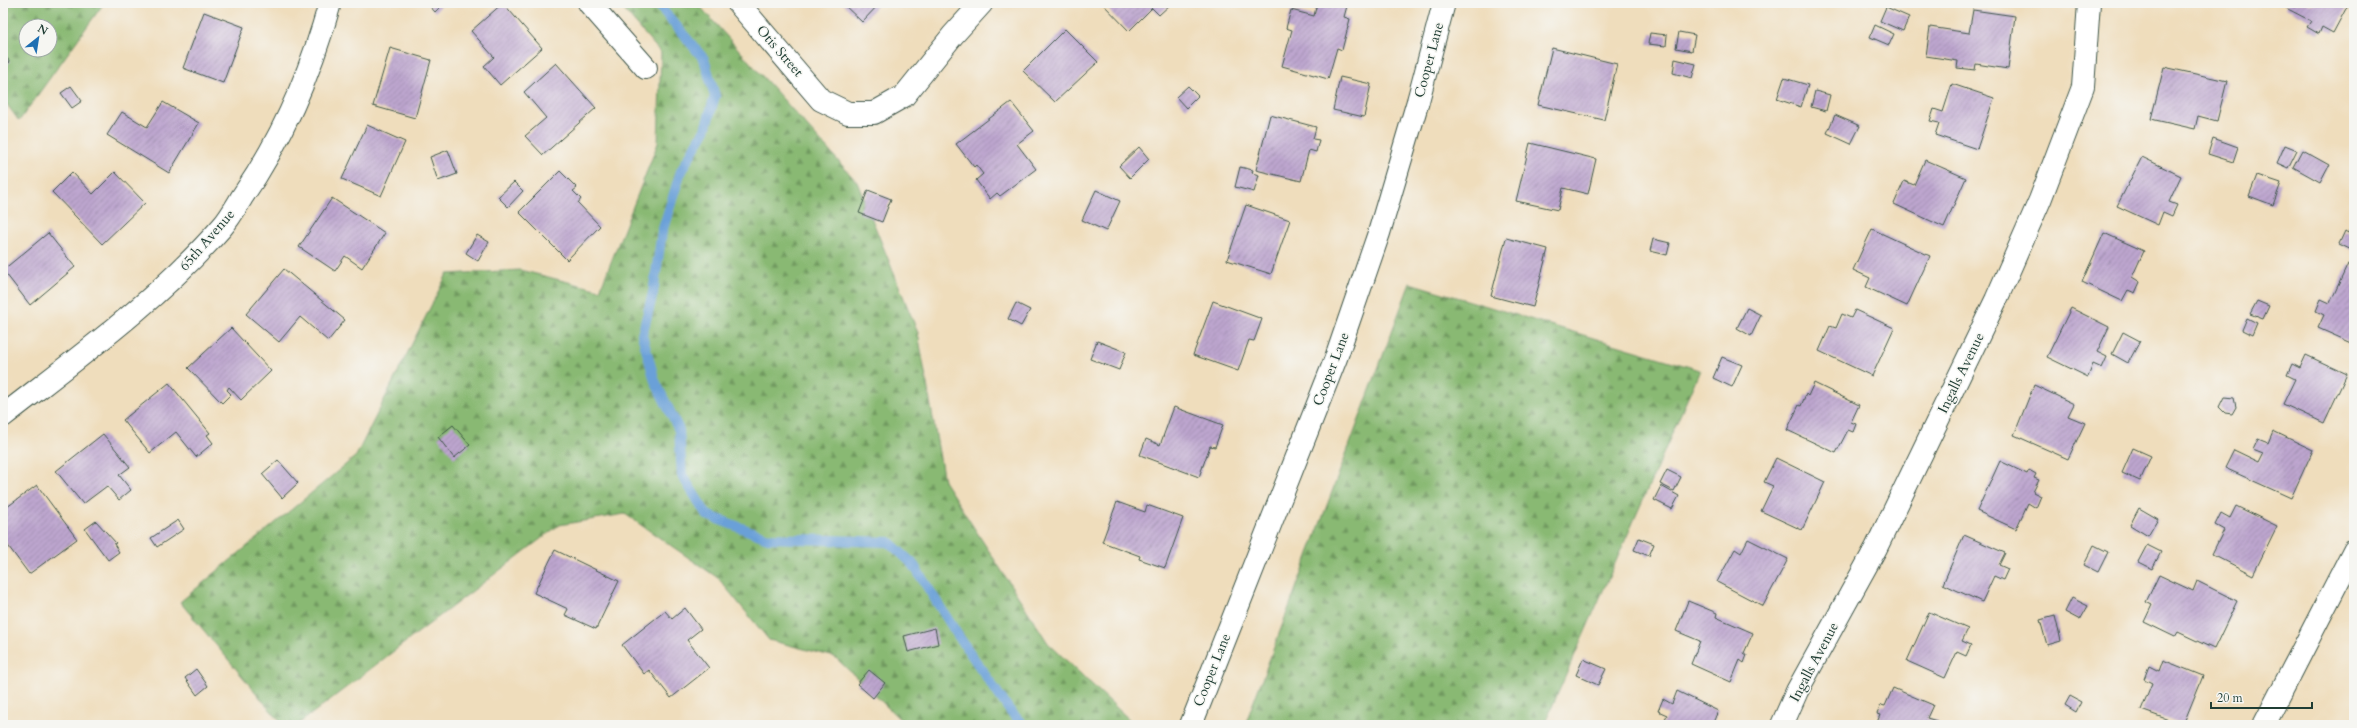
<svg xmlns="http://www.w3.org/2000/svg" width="2357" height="728" viewBox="0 0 2357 728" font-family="Cardo,serif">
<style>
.forest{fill:url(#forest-firs);stroke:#547b54;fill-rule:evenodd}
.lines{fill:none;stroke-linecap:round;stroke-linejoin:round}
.stream{stroke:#6ba0d8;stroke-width:10}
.building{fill:url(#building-hatch)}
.street-casing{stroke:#3e5548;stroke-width:24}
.secondary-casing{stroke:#3e5548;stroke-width:24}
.street{stroke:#fff;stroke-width:22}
.secondary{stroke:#fff;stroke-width:22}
.labels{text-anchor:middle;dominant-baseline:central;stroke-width:3;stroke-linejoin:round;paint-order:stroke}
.street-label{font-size:14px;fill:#1f3d34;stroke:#f6f6f2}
</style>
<defs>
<pattern id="forest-firs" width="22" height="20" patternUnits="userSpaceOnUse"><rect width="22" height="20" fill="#89b973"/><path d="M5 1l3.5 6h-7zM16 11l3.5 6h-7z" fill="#6f985f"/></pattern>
<pattern id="building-hatch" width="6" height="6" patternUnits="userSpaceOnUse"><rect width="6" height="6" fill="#bda6cf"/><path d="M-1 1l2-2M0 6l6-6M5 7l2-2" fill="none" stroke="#9988a9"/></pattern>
</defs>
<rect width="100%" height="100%" fill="#f6f6f2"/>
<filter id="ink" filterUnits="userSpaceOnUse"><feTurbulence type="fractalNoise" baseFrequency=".025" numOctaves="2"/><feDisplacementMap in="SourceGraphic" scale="8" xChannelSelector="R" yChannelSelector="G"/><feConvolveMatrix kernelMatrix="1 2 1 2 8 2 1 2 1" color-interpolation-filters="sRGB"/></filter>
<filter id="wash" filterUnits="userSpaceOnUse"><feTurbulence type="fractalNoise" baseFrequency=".012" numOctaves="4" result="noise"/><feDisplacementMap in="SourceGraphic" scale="16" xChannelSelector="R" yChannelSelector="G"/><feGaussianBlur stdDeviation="0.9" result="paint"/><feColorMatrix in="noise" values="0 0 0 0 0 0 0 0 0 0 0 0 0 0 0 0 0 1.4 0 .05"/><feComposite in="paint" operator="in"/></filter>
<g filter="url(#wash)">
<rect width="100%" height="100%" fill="#efddbc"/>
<g class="forest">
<path d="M3 3H104L19 121 3 99ZM26 26H50V50H26Z"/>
<path d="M618 3H697L857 182 918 333 944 481 1048 643 1135 725H906L835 657 769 640 718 578 625 514 559 525 297 725H283L180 602 356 456 447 274 520 270 600 290 658 143 661 53Z"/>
<path d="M1410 283 1700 370 1544 725H1245Z"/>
</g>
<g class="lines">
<path class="stream" d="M657 3 704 59 715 96 705 130 681 171 662 232 653 293 642 335 655 381 679 430 682 475 707 515 768 538 889 542 913 564 957 634 1010 711 1023 725"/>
</g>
<g id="blocks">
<g class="building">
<path d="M427 3H444L435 12Z"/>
<path d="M503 3 542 48 500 85 484 66 494 57 471 31Z"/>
<path d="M842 3H880L862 22Z"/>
<path d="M1102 3H1172L1159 15 1152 8 1129 31Z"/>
<path d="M1317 3H1335L1347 6 1344 17 1350 19 1342 50 1337 48 1328 79 1282 66 1292 30 1286 28 1291 10 1314 16Z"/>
<path d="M2289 3H2349L2333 33 2322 27 2319 34 2307 27 2311 21 2286 8Z"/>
<path d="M1886 7 1909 17 1903 31 1880 21Z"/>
<path d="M1973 10 2015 16 2008 69 1976 64 1975 70 1957 68 1958 61 1926 56 1930 27 1969 33Z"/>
<path d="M204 12 244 27 223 83 183 68Z"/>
<path d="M1875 25 1894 34 1889 45 1870 37Z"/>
<path d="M1065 29 1098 62 1055 102 1023 71Z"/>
<path d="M1679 32 1695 35 1692 51 1676 48Z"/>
<path d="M1650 33 1667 35 1666 46 1648 44Z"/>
<path d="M390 48 431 60 415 118 373 106Z"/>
<path d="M1552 48 1617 64 1604 120 1538 105Z"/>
<path d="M3 53 10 62 3 67Z"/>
<path d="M1675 59 1696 64 1692 78 1673 73Z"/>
<path d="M556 63 596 108 543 155 525 136 546 118 524 92Z"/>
<path d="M2164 67 2227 81 2217 121 2198 116 2195 129 2151 119Z"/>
<path d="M1340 77 1371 84 1364 117 1333 110Z"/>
<path d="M1784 78 1808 85 1801 107 1777 99Z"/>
<path d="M1952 84 1994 98 1977 149 1935 135 1939 123 1930 121 1934 109 1943 112Z"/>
<path d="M71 86 82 101 72 108 61 93Z"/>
<path d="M1188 86 1198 96 1186 108 1176 97Z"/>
<path d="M1815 91 1830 95 1826 111 1811 107Z"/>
<path d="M163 102 199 123 169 173 107 135 122 112 147 127Z"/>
<path d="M1011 102 1034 131 1017 144 1036 169 1000 196 997 193 990 199 976 180 983 174 976 165 974 167 956 144Z"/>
<path d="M1270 115 1316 127 1313 139 1319 140 1316 152 1309 150 1301 181 1256 170Z"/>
<path d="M1835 115 1860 126 1851 144 1827 133Z"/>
<path d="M367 125 405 142 381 196 342 179Z"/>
<path d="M2213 138 2238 147 2233 162 2208 154Z"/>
<path d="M1530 143 1596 159 1588 194 1563 188 1558 210 1516 201Z"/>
<path d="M2285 145 2297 150 2288 168 2277 163Z"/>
<path d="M1139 147 1149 159 1130 178 1119 166Z"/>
<path d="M448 150 457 174 438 181 430 157Z"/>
<path d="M2302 150 2329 165 2320 182 2293 167Z"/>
<path d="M2142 157 2181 176 2169 202 2177 205 2172 216 2163 212 2158 225 2117 206Z"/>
<path d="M1925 160 1966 178 1944 227 1894 204 1904 181 1914 185Z"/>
<path d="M1240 167 1253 170 1252 173 1259 175 1254 192 1235 187Z"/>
<path d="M560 171 577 188 573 191 581 199 578 203 600 226 567 260 519 212Z"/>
<path d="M72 172 93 194 115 172 145 203 102 244 52 192Z"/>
<path d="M2257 175 2281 183 2273 205 2249 196Z"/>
<path d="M514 182 523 191 508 207 498 197Z"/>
<path d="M868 190 891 199 882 222 859 213Z"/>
<path d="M1096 190 1120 201 1106 231 1082 220Z"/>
<path d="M332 198 385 233 362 268 345 256 335 271 299 247Z"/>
<path d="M1246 205 1290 220 1271 274 1227 260Z"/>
<path d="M2354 220V251L2339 244 2345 231 2348 233Z"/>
<path d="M1872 229 1930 256 1907 306 1866 287 1870 278 1853 270Z"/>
<path d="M48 233 75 267 30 305 3 270Z"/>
<path d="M2104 233 2144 251 2132 277 2140 282 2135 293 2128 290 2122 301 2082 282Z"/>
<path d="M477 235 489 242 478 261 466 253Z"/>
<path d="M1506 238 1548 249 1533 307 1491 296Z"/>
<path d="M1653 239 1670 243 1667 255 1650 251Z"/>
<path d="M2348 264 2354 267V344L2318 328 2324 315 2316 311 2321 299 2330 303Z"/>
<path d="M284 269 345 320 328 341 300 317 279 342 246 314Z"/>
<path d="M1213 301 1262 319 1254 341 1249 340 1238 371 1193 355Z"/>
<path d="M2257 301 2269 306 2263 319 2250 314Z"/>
<path d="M1016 303 1030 310 1021 326 1008 319Z"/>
<path d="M1747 308 1761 315 1751 336 1737 328Z"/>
<path d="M2071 308 2109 327 2097 352 2107 357 2102 368 2093 364 2088 377 2047 357Z"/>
<path d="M1855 310 1894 328 1872 376 1819 351 1830 326 1836 328 1842 314 1851 318Z"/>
<path d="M2247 318 2257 323 2252 335 2242 330Z"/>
<path d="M231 328 271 371 241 400 229 387 227 390 231 394 222 403 188 368Z"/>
<path d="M2123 332 2140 341 2128 363 2112 354Z"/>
<path d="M1097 341 1126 352 1119 370 1090 359Z"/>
<path d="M2306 355 2347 374 2324 423 2283 404 2295 379 2287 375 2292 364 2300 368Z"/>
<path d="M1722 357 1742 365 1732 387 1713 378Z"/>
<path d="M169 383 210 433 207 435 213 443 196 457 176 432 150 453 123 420Z"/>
<path d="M1814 383 1859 405 1851 422 1856 424 1853 432 1848 430 1836 453 1787 430 1799 405 1801 406 1806 394 1808 396Z"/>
<path d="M2034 385 2074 404 2068 416 2085 423 2068 459 2014 435Z"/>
<path d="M2224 397 2234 398 2236 407 2232 414 2225 413 2219 407Z"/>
<path d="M1174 407 1223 425 1215 447 1210 446 1199 477 1140 455 1146 439 1160 445Z"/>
<path d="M453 425 470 445 454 458 438 437Z"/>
<path d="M2273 431 2313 450 2291 498 2225 468 2234 450 2259 462 2263 454 2253 450 2258 439 2268 443Z"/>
<path d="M103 434 130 467 119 475 131 490 119 500 107 486 83 504 56 471Z"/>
<path d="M2133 448 2151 456 2140 481 2122 473Z"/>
<path d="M1776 458 1825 482 1802 530 1761 511 1773 486 1764 482Z"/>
<path d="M278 460 298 483 282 498 262 474Z"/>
<path d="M2000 461 2027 474 2029 470 2036 474 2034 478 2039 480 2033 492 2041 496 2036 508 2028 503 2016 529 1977 511Z"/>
<path d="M1667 470 1681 477 1674 491 1660 484Z"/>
<path d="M37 485 77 539 29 574 3 539V510Z"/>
<path d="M1661 486 1679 496 1672 509 1654 500Z"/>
<path d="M1117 502 1145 512 1147 505 1183 518 1165 568 1139 559 1140 556 1102 542Z"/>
<path d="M2236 506 2277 526 2253 575 2212 554 2224 530 2215 525 2221 513 2230 518Z"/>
<path d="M2139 508 2158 519 2148 536 2130 525Z"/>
<path d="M178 520 184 529 157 547 151 538Z"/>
<path d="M96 521 116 543 114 544 119 552 108 560 85 529Z"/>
<path d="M1964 535 2005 553 1999 565 2008 569 2003 580 1994 576 1982 602 1943 584Z"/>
<path d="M1639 538 1654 544 1649 556 1634 550Z"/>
<path d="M1748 539 1788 559 1763 606 1717 582 1735 549 1741 553Z"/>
<path d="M2094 545 2108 552 2098 572 2084 565Z"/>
<path d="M2147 545 2161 552 2152 569 2138 562Z"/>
<path d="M555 550 619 581 596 629 565 615 568 609 534 593Z"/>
<path d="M2159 575 2193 591 2197 581 2237 601 2214 649 2178 632 2175 637 2144 622 2152 605 2146 602Z"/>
<path d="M2072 598 2088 606 2080 620 2065 612Z"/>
<path d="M1688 601 1717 613 1716 617 1753 633 1744 653 1747 655 1744 663 1740 660 1731 682 1691 664 1700 641 1676 631Z"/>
<path d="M685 608 701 629 687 640 709 668 671 698 649 670 644 674 622 645 665 611 672 619Z"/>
<path d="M1929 612 1968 629 1962 641 1971 645 1966 656 1957 652 1945 678 1907 661Z"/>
<path d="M2055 616 2061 641 2047 645 2040 620Z"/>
<path d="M935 628 938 644 908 652 904 636Z"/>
<path d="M1583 659 1606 669 1598 685 1576 675Z"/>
<path d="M2163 660 2203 676 2183 725 2141 710 2152 683 2144 679 2149 666 2159 671Z"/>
<path d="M196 669 208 686 197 695 185 678Z"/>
<path d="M869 670 885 683 873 698 857 684Z"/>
<path d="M1893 688 1933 705 1927 718 1937 721 1935 725H1876L1880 715 1877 714 1881 705 1885 706Z"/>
<path d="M1677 691 1718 711 1712 725H1662L1667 715 1658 711 1663 699 1672 704Z"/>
<path d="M2070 696 2081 702 2076 712 2065 705Z"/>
</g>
</g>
</g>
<g filter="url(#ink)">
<use href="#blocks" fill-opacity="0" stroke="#3e5548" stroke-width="1"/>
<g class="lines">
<defs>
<g id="street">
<path d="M589 3 646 68"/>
<path d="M738 3 821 100 848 113H874L904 96 953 35 982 3"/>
<path d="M3 416C79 357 158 300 222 227 230 218 236 207 242 197 282 139 311 72 330 3"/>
<path d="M1782 725 1797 691 1876 548 1996 300 2040 200 2083 87 2089 3"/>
<path d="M2264 725 2354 550"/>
</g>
<path id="secondary" d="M1191 725 1336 358 1379 233 1418 101 1444 3"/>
</defs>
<use href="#street" class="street-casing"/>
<use href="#secondary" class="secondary-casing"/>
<use href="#street" class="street"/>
<use href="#secondary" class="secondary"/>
</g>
</g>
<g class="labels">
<g class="street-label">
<text transform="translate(780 51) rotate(49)">Otis Street</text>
<text transform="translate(1429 60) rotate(-75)">Cooper Lane</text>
<text transform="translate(207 240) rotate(-49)">65th Avenue</text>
<text transform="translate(1331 369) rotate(-69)">Cooper Lane</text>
<text transform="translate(1961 373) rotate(-64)">Ingalls Avenue</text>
<text transform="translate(1814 662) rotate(-62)">Ingalls Avenue</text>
<text transform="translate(1212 670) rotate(-68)">Cooper Lane</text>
</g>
</g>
<rect width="2357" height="728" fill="none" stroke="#f6f6f2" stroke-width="16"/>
<g transform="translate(38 38) rotate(30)"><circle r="19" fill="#f6f6f2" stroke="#a0aca6"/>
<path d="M0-3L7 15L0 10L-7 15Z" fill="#1f6fb2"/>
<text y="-6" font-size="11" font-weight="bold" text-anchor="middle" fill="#1f3d34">N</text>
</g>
<path d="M2211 702v6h101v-6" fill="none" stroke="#1f3d34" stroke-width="2"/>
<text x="2217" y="702" font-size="12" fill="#1f3d34" stroke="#f6f6f2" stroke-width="3" paint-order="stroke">20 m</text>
</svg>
